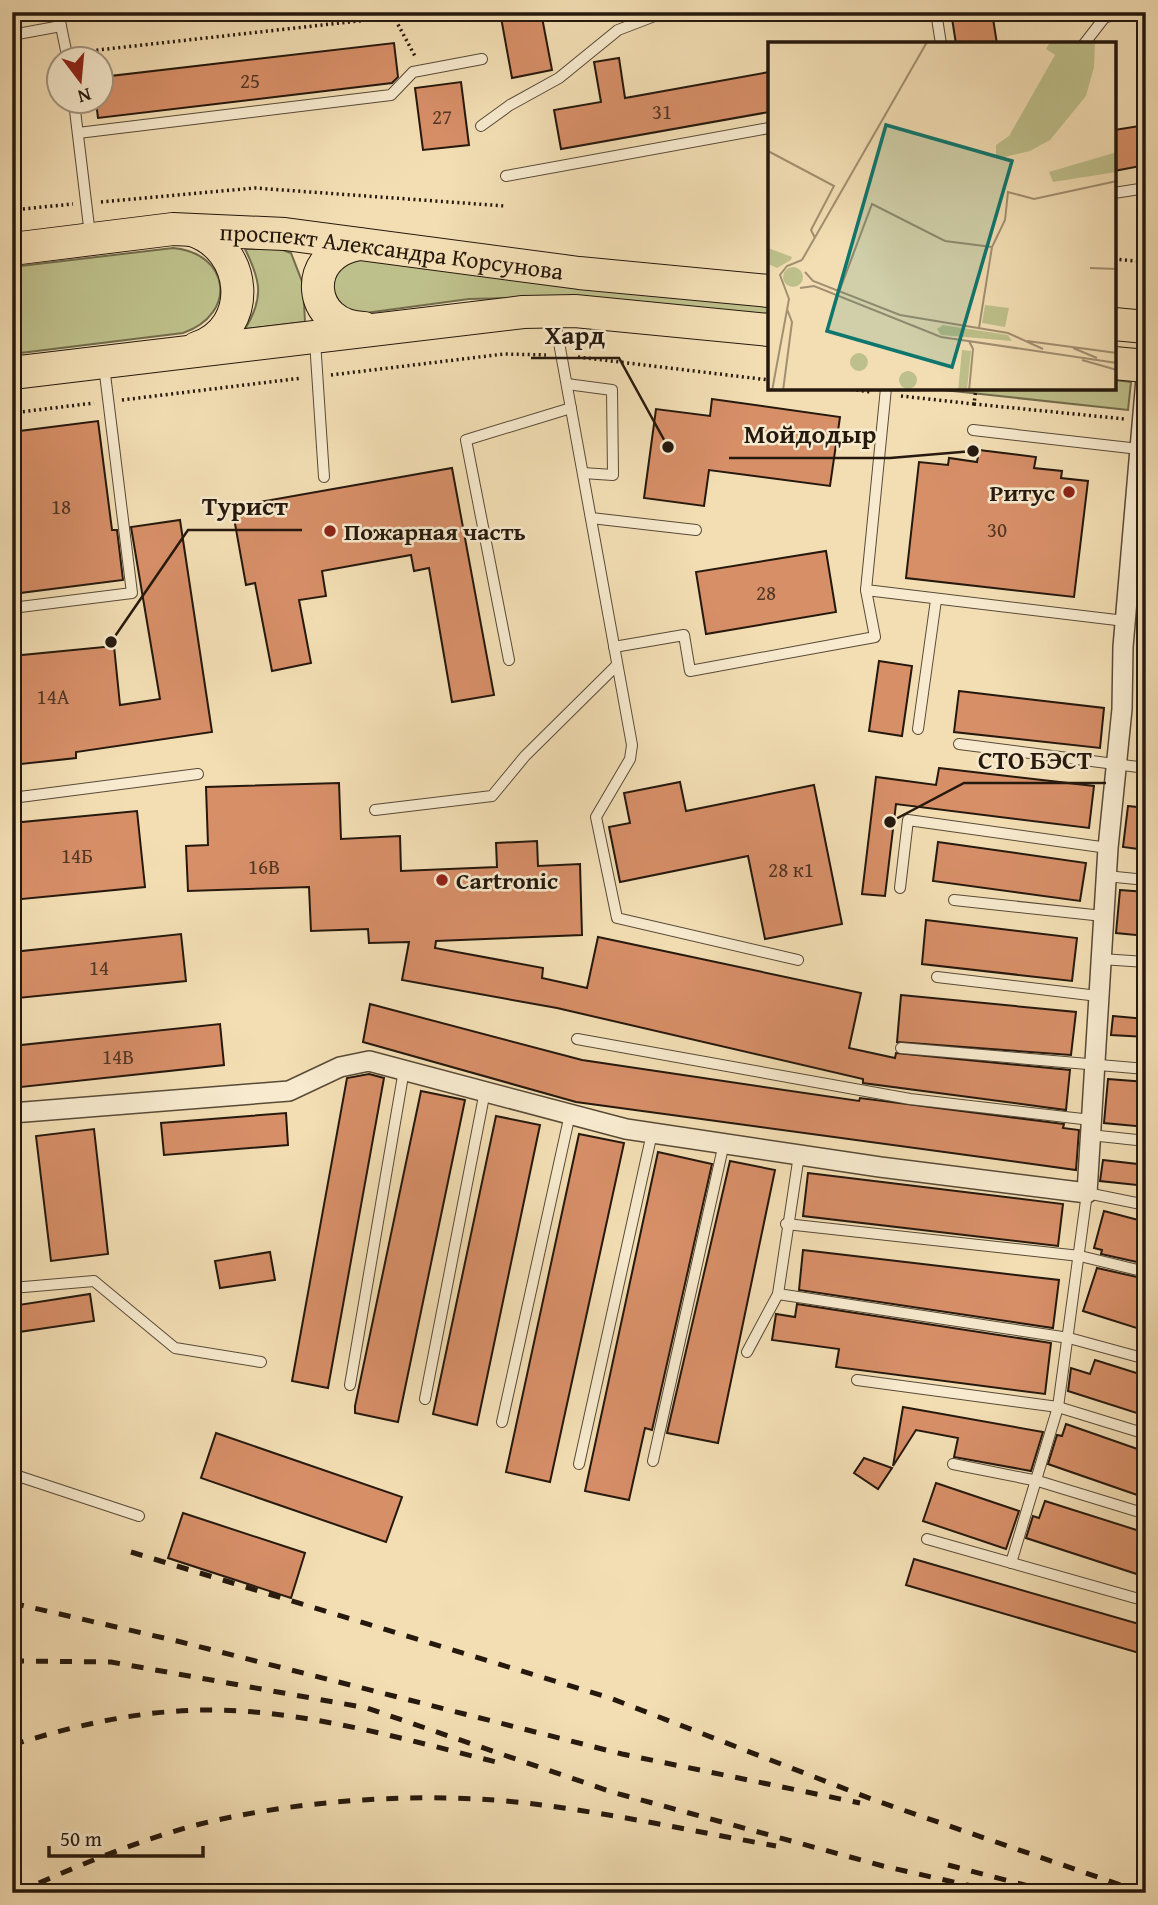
<svg xmlns="http://www.w3.org/2000/svg" width="1158" height="1905" viewBox="0 0 1158 1905" font-family="'Gentium Book Plus',serif">
<style>
.green{fill:#bec08b;stroke:#726c4c;stroke-width:2}
.building{fill:#d78f68;stroke:#25180d;stroke-width:2}
.lines{fill:none;stroke-linecap:round;stroke-linejoin:round}
.service-casing{stroke:#584a37;stroke-width:12}
.minor-casing{stroke:#584a37;stroke-width:22}
.primary-casing{stroke:#25180d;stroke-width:34}
.path{stroke:#25180d;stroke-width:3.5;stroke-dasharray:2 3.5;stroke-linecap:butt}
.service{stroke:#f7eace;stroke-width:10}
.minor{stroke:#f7eace;stroke-width:19}
.primary{stroke:#f3deb4;stroke-width:32}
.rail{stroke:#25180d;stroke-width:5;stroke-dasharray:12 12;stroke-linecap:butt}
.poi-dot{fill:#8f2418;stroke:#f7eace;stroke-width:2.5}
.labels{text-anchor:middle;dominant-baseline:central;stroke-width:5;stroke-linejoin:round;paint-order:stroke}
.number-label{font-size:21px;fill:#523624}
.street-label{font-size:24px;fill:#25180d;stroke:#f7eace}
.poi-label{font-size:24px;font-weight:bold;fill:#25180d;stroke:#f7eace;text-anchor:start}
.inset-road{fill:none;stroke:#a18f71;stroke-width:2}
.view{fill:#0f766e;fill-opacity:0.15;stroke:#0f766e;stroke-width:3.5}
.inset-edge{fill:none;stroke:#25180d;stroke-width:3.5}
.leader{fill:none;stroke:#25180d;stroke-width:2.5}
.callout-dot{fill:#25180d;stroke:#f7eace;stroke-width:2.5}
.callout-label{font-size:26px;text-anchor:middle;font-weight:bold;fill:#25180d;stroke:#f7eace;stroke-width:5;stroke-linejoin:round;paint-order:stroke}
</style>
<rect width="100%" height="100%" fill="#f3deb4"/>
<filter id="stains"><feTurbulence type="fractalNoise" baseFrequency=".00286" numOctaves="4"/><feColorMatrix values="0 0 0 0 .2 0 0 0 0 .09 0 0 0 0 .02 0 0 0 .5 -.17"/></filter>
<radialGradient id="worn" r=".72"><stop offset=".6" stop-color="#630" stop-opacity="0"/><stop offset="1" stop-color="#630" stop-opacity=".3"/></radialGradient>
<g class="green">
<path d="M173 248C230 253 238 314 183 333L12 354V267Z"/>
<path d="M245 249H280L291 253 303 284 305 322 245 329C264 298 261 281 245 249Z"/>
<path d="M359 257 769 301V319L543 297 469 299 358 314 346 311 332 296V275Z"/>
<path d="M1114 380 1131 382 1128 410 934 389 1114 388Z"/>
</g>
<g class="building">
<path d="M500 12H541L552 70 512 78Z"/>
<path d="M951 12H992L997 44H956Z"/>
<path d="M394 43 398 77 392 83 98 118 96 102H102V77Z"/>
<path d="M619 58 625 98 769 72V112L561 149 554 110 601 102 594 62Z"/>
<path d="M461 82 469 145 423 150 415 88Z"/>
<path d="M1146 125V165L1114 171V130Z"/>
<path d="M712 399 840 417 830 486 709 470 704 506 644 498 656 409 710 416Z"/>
<path d="M98 421 112 530H117L123 580 12 594V432Z"/>
<path d="M979 450 1036 457 1034 468 1062 471 1061 478 1088 481 1074 597 906 578 919 462 948 465 949 458 977 462Z"/>
<path d="M452 468 494 695 452 702 429 568 414 571 411 555 322 571 326 596 299 600 311 663 272 671 255 583 246 585 232 507Z"/>
<path d="M180 520 212 732 76 752V758L12 765V656L114 646 120 705 160 699 131 527Z"/>
<path d="M826 551 836 612 706 634 696 572Z"/>
<path d="M879 661 912 666 902 736 869 731Z"/>
<path d="M959 691 1104 708 1100 748 954 732Z"/>
<path d="M939 768 1094 786 1089 828 896 804 885 896 862 894 876 777 936 785Z"/>
<path d="M680 782 686 811 814 785 842 924 765 939 748 856 620 882 609 827 630 823 624 793Z"/>
<path d="M339 783 341 839 400 836 401 871 497 867 496 843 537 841 538 866 580 864 582 935 436 941 435 948 543 968 542 978 587 988 598 937 861 993 849 1048 895 1058 896 1053 1070 1070 1066 1110 863 1083V1079L557 1008 402 980 409 942 369 943 368 929 311 931 309 887 188 891 186 846 208 845 206 787Z"/>
<path d="M1128 806 1146 808V850L1123 847Z"/>
<path d="M137 811 145 887 12 900V823Z"/>
<path d="M938 842 1086 863 1080 901 933 881Z"/>
<path d="M1120 890 1146 892V936L1116 933Z"/>
<path d="M926 920 1077 938 1072 981 922 964Z"/>
<path d="M181 934 186 981 18 998 13 952Z"/>
<path d="M901 995 1076 1012 1071 1055 897 1042Z"/>
<path d="M370 1004 582 1060 859 1101 860 1098 1064 1124 1063 1128 1079 1130 1076 1170 576 1102 363 1042Z"/>
<path d="M1113 1016 1146 1019V1037L1111 1035Z"/>
<path d="M220 1024 224 1065 12 1088V1046Z"/>
<path d="M369 1074 384 1078 328 1388 292 1381 347 1078Z"/>
<path d="M1108 1079 1146 1082V1127L1104 1123Z"/>
<path d="M421 1091 465 1100 398 1422 355 1413V1406Z"/>
<path d="M286 1113 288 1145 164 1155 161 1123Z"/>
<path d="M496 1116 540 1125 477 1425 433 1414Z"/>
<path d="M94 1129 108 1254 51 1261 36 1136Z"/>
<path d="M579 1134 624 1143 550 1482 506 1472Z"/>
<path d="M658 1152 712 1164 652 1430 645 1428 629 1500 585 1491Z"/>
<path d="M1103 1160 1146 1165V1186L1100 1181Z"/>
<path d="M730 1161 775 1170 718 1443 667 1433Z"/>
<path d="M808 1173 1063 1204 1058 1246 803 1216Z"/>
<path d="M1104 1211 1146 1222V1264L1101 1254 1102 1250 1094 1248Z"/>
<path d="M803 1250 1059 1280 1053 1328 799 1290Z"/>
<path d="M270 1252 275 1280 220 1288 215 1261Z"/>
<path d="M1097 1268 1146 1279V1331L1083 1311Z"/>
<path d="M90 1294 94 1321 12 1333V1306Z"/>
<path d="M797 1304 1051 1343 1045 1394 836 1367 839 1349 772 1340 776 1314 795 1317Z"/>
<path d="M1095 1360 1146 1376V1416L1068 1391 1071 1368 1090 1374Z"/>
<path d="M903 1407 1043 1432 1031 1471 954 1457 958 1438 916 1430 893 1466Z"/>
<path d="M1066 1424 1146 1452V1498L1048 1464 1057 1435 1062 1436Z"/>
<path d="M216 1433 402 1497 386 1542 201 1478Z"/>
<path d="M864 1458 892 1468 878 1489 854 1473Z"/>
<path d="M936 1483 1019 1511 1006 1549 923 1521Z"/>
<path d="M1045 1501 1146 1533V1577L1026 1538 1033 1516 1039 1518Z"/>
<path d="M183 1513 305 1553 291 1598 168 1558Z"/>
<path d="M914 1559 1146 1626V1655L906 1585Z"/>
</g>
<g class="lines">
<defs>
<g id="service">
<path d="M58 12 68 60"/>
<path d="M936 12 941 44"/>
<path d="M12 35 61 26"/>
<path d="M1084 44 1105 17 1133 12"/>
<path d="M74 102 90 235"/>
<path d="M481 126 510 105 559 78 618 30 665 12"/>
<path d="M78 133 391 95 413 72 482 59"/>
<path d="M506 176 769 128"/>
<path d="M1114 193 1146 188"/>
<path d="M554 315 632 745 630 759 596 817 617 918 798 960"/>
<path d="M315 341 324 477"/>
<path d="M567 384 612 390 613 475 583 473"/>
<path d="M886 388 866 590 1125 621"/>
<path d="M973 430 1139 449"/>
<path d="M591 518 696 530"/>
<path d="M12 608 132 593 104 366"/>
<path d="M614 647 684 635 690 671 875 637 866 590"/>
<path d="M509 660 466 440 571 408"/>
<path d="M918 729 936 600"/>
<path d="M959 744 1146 768"/>
<path d="M12 798 198 774"/>
<path d="M375 810 492 796 525 756 617 665"/>
<path d="M1106 876 1146 880"/>
<path d="M900 888 908 820 1108 848"/>
<path d="M954 900 1103 916"/>
<path d="M1101 959 1146 962"/>
<path d="M937 977 1098 996"/>
<path d="M577 1039 910 1099 1091 1120"/>
<path d="M901 1048 1146 1069"/>
<path d="M1090 1135 1146 1141"/>
<path d="M786 1224 1080 1256 1146 1272"/>
<path d="M12 1288 94 1281 175 1348 261 1362"/>
<path d="M778 1294 1069 1338 1146 1359"/>
<path d="M747 1352 778 1294 799 1155"/>
<path d="M857 1380 1058 1407 1146 1434"/>
<path d="M350 1385 404 1070"/>
<path d="M425 1399 485 1091"/>
<path d="M502 1422 570 1114"/>
<path d="M653 1461 724 1143"/>
<path d="M579 1464 652 1133"/>
<path d="M953 1464 1038 1481 1146 1514"/>
<path d="M12 1474 139 1516"/>
<path d="M927 1539 1146 1601"/>
<path d="M1011 1563 1058 1407 1087 1193 1146 1205"/>
</g>
<path id="minor" d="M12 1113 289 1091 340 1067 369 1061 626 1129 880 1167 1087 1193 1108 848 1122 709 1123 647 1146 379"/>
<g id="primary">
<path d="M192 230C248 248 255 328 197 348"/>
<path d="M359 244C300 254 307 327 364 328"/>
<path id="s1" d="M12 249 173 229 285 234 579 273 769 291"/>
<path d="M1114 324 1146 327"/>
<path d="M1114 363 1146 366"/>
<path d="M12 373 523 312 575 311 769 330"/>
</g>
</defs>
<use href="#service" class="service-casing"/>
<use href="#minor" class="minor-casing"/>
<use href="#primary" class="primary-casing"/>
<g class="path">
<path d="M80 52 394 17 416 58"/>
<path d="M101 202 255 188 505 206"/>
<path d="M12 210 73 204"/>
<path d="M1114 259 1146 262"/>
<path d="M578 357 769 380"/>
<path d="M331 375 504 354 546 355"/>
<path d="M840 388 872 392"/>
<path d="M901 396 974 404 976 388"/>
<path d="M122 400 302 378"/>
<path d="M974 404 1125 419"/>
<path d="M12 413 94 403"/>
</g>
<use href="#service" class="service"/>
<use href="#minor" class="minor"/>
<use href="#primary" class="primary"/>
<g class="rail">
<path d="M131 1552 610 1698 874 1800 1144 1893"/>
<path d="M12 1603 177 1641 622 1754 860 1803"/>
<path d="M12 1661 111 1662 367 1708 612 1792 883 1866 1002 1893"/>
<path d="M12 1745C79 1724 146 1709 217 1710 312 1712 408 1740 500 1763"/>
<path d="M948 1865 1055 1893"/>
<path d="M17 1893C72 1868 127 1845 185 1828 291 1799 433 1790 542 1805 620 1815 698 1832 776 1846"/>
</g>
</g>
<g class="poi-dot">
<circle cx="1069" cy="492" r="7"/>
<circle cx="330" cy="531" r="7"/>
<circle cx="442" cy="880" r="7"/>
</g>
<g class="labels">
<g class="number-label">
<text x="250" y="80">25</text>
<text x="662" y="111">31</text>
<text x="442" y="116">27</text>
<text x="61" y="506">18</text>
<text x="997" y="529">30</text>
<text x="766" y="592">28</text>
<text x="53" y="696">14А</text>
<text x="77" y="855">14Б</text>
<text x="264" y="866">16В</text>
<text x="791" y="869">28 к1</text>
<text x="99" y="967">14</text>
<text x="118" y="1056">14В</text>
</g>
<g class="street-label">
<text stroke="none"><textPath href="#s1" startOffset="382">проспект Александра Корсунова</textPath></text>
</g>
<g class="poi-label">
<text x="1055" y="492" text-anchor="end">Ритус</text>
<text x="344" y="531">Пожарная часть</text>
<text x="456" y="880">Cartronic</text>
</g>
</g>
<g transform="translate(768 42)">
<rect width="348" height="348" fill="#f3deb4"/>
<path d="M282 0H327L326 25 318 54 282 98 262 109 228 117V103L241 94 287 13 278 7ZM349 110 348 130 285 140 281 130ZM0 206 24 215 23 218 9 226 0 222ZM15 235a10 10 0 1 1 20 0a10 10 0 1 1-20 0ZM217 263 241 266 237 285 214 281ZM175 283 240 293 244 299 173 293 169 287ZM194 308 203 309 199 348 190 349ZM82 320a9 9 0 1 1 18 0a9 9 0 1 1-18 0ZM131 338a9 9 0 1 1 18 0a9 9 0 1 1-18 0Z" fill="#bec08b"/>
<path class="inset-road" d="M0 109 66 144 43 188 47 196M34 218 159 0M322 226 349 227M37 230 45 239 132 273 240 291 275 307M32 246 46 244 173 295 349 321M71 250 104 162 177 199 224 205M211 286 224 205 237 178 240 150 266 157 349 139M201 299 205 307 201 349M259 299 349 311M305 306 329 316M314 318 349 328M4 349 21 257 12 233 19 224 34 218M15 349 24 280 19 267"/>
<path class="view" d="M118 83 244 119 184 325 59 289Z"/>
<rect width="348" height="348" class="inset-edge"/>
</g>
<path class="leader" d="M668 447L619 358H531M973 451L890 458H729M111 642L188 530H302M890 822L964 783H1106"/>
<g class="callout-dot">
<circle cx="668" cy="447" r="7"/>
<circle cx="973" cy="451" r="7"/>
<circle cx="111" cy="642" r="7"/>
<circle cx="890" cy="822" r="7"/>
</g>
<g class="callout-label">
<text x="575" y="344">Хард</text>
<text x="810" y="443">Мойдодыр</text>
<text x="245" y="515">Турист</text>
<text x="1035" y="769">СТО БЭСТ</text>
</g>
<rect width="1158" height="1905" fill="none" stroke="#f3deb4" stroke-width="42"/>
<rect x="14" y="14" width="1130" height="1877" fill="none" stroke="#25180d" stroke-width="3.5"/>
<rect x="21" y="21" width="1116" height="1863" fill="none" stroke="#25180d" stroke-width="2"/>
<g transform="translate(80 80) rotate(164)"><circle r="33" fill="#f7eace" stroke="#a39681" stroke-width="2"/>
<path d="M0-5L12 26L0 18L-12 26Z" fill="#8f2418"/>
<text y="-10" font-size="19" font-weight="bold" text-anchor="middle" fill="#25180d">N</text>
</g>
<path d="M49 1846v10h154v-10" fill="none" stroke="#25180d" stroke-width="3.5"/>
<text x="60" y="1846" font-size="21" fill="#25180d" stroke="#f7eace" stroke-width="5" paint-order="stroke">50 m</text>
<rect width="100%" height="100%" filter="url(#stains)"/>
<rect width="100%" height="100%" fill="url(#worn)"/>
</svg>
